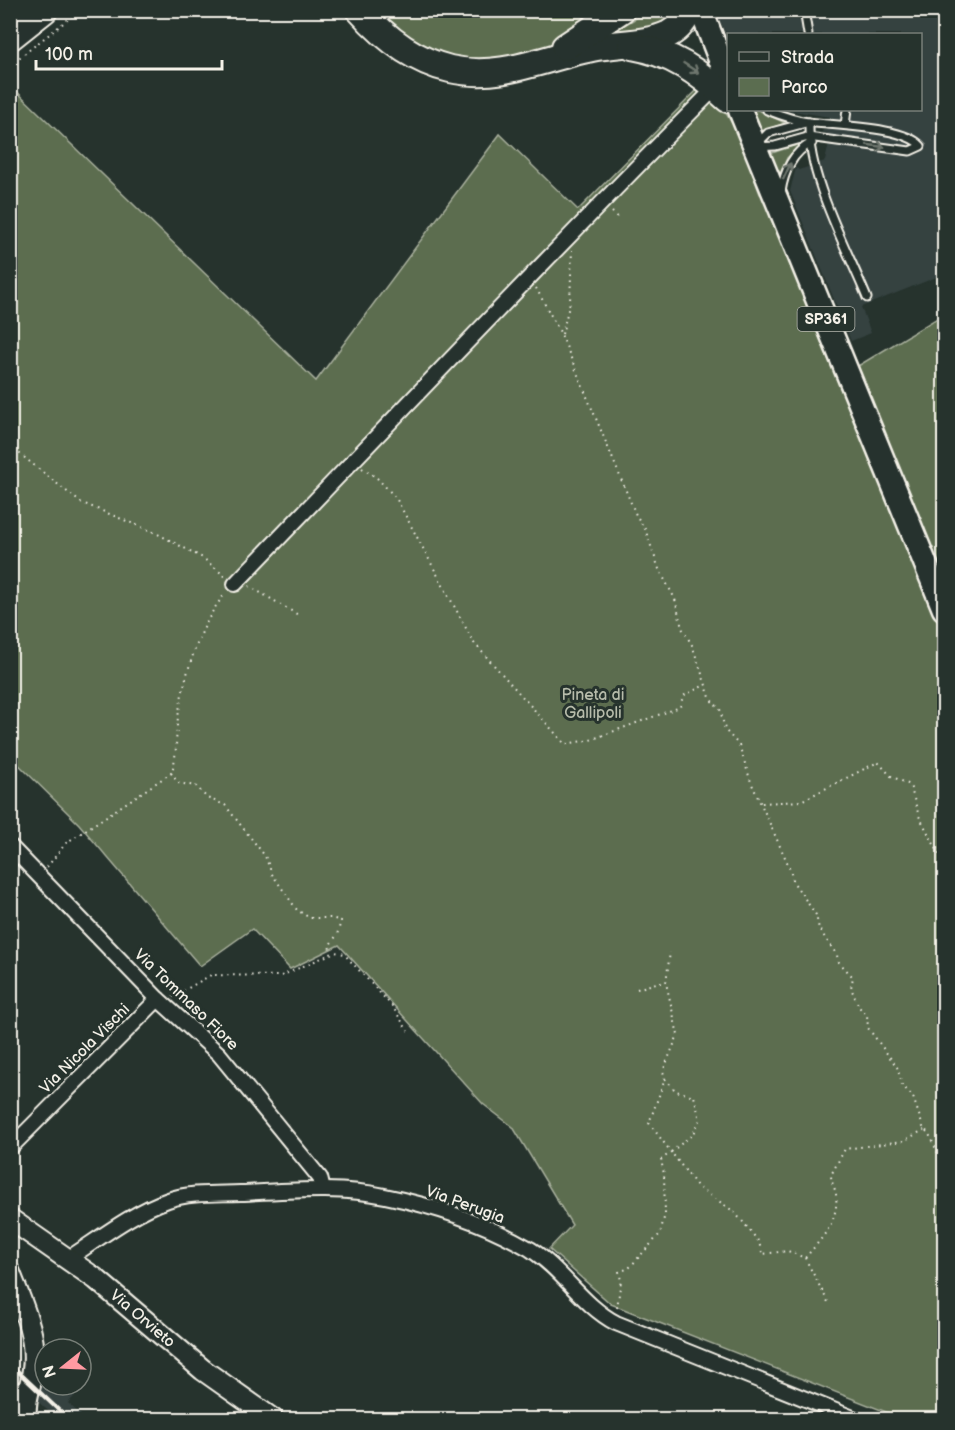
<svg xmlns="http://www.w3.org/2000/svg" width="955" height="1430" viewBox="0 0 955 1430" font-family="'Balsamiq Sans',sans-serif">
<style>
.built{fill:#354241}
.green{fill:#5b6d50;stroke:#a8af9c;stroke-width:1.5}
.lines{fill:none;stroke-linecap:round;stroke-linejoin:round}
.lane-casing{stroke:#f4f1e8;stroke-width:11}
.street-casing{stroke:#f4f1e8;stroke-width:18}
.secondary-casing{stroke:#f4f1e8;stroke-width:24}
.primary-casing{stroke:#f4f1e8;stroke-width:27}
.highway-casing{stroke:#f4f1e8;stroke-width:30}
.path{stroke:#f4f1e8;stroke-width:2;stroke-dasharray:1.5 4.5;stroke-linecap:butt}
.lane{stroke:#26332d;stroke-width:7}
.street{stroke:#26332d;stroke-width:14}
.secondary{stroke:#26332d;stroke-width:20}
.primary{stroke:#26332d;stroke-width:22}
.highway{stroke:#26332d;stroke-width:26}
.rail{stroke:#f4f1e8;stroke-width:4}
.oneway{stroke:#6e766e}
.labels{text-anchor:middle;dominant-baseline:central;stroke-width:6;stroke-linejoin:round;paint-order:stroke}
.shield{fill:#26332d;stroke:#b6b8b0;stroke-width:1.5}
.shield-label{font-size:15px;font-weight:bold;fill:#f4f1e8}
.park-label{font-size:16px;fill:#b7bcab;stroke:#26332d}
.street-label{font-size:16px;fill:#f4f1e8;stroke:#26332d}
</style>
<rect width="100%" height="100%" fill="#26332d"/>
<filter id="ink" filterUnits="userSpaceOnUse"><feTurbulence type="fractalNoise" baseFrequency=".0167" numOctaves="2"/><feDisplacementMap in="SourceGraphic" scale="12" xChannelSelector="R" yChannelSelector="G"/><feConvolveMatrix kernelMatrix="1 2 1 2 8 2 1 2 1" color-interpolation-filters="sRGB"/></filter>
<g filter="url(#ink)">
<g class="built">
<path d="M716 11H944V274L861 307 871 333 851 341 790 191 796 168 799 170 825 161 830 139 827 133 822 132 823 130H828L830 117 788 110H920V34H728V40Z"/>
<path d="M45 1369V1385H81V1376L88 1382 68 1403 85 1419H57L33 1397 37 1379Z"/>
</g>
<g class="green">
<path d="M376 11H604L562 44 483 64 431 54 402 36Z"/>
<path d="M648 11H674C662 30 630 31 609 34Z"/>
<path d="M10 85 316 381 500 134 578 210 702 85C740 123 742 146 760 194L765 198 824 343 858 366 944 314V1419H904L611 1304 549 1249 572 1225 513 1127 483 1104 339 945 290 969 252 929 200 966 79 824 11 757Z"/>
<path d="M751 110H758L785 123 760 132Z"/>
<path d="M802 143 787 158 779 176 769 154Z"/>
</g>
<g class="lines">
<defs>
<g id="lane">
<path d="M804 10 808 34"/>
<path d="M767 110C780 115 794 120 808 122 833 126 905 126 921 146L910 151 808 137 775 146 754 147 768 133 809 122"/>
<path d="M809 122C807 177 846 246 867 298"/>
<path d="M845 125 847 110"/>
<path d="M781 192C784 172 793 151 812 143"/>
</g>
<g id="street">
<path d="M235 584C395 418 553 250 716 87"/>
<path d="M10 846 158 999 219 1054 320 1178 323 1190"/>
<path d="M10 1148 158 999"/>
<path d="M66 1260C99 1239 131 1213 168 1200 190 1192 218 1194 240 1193 288 1191 339 1186 385 1196 434 1206 487 1224 530 1249 562 1269 582 1305 616 1323L858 1420"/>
<path d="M10 1385 25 1399"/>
</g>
<g id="secondary">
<path id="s1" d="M10 1219 96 1279 203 1370 274 1420"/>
<path d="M10 1273C21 1302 38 1337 33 1369 31 1388 24 1398 26 1420"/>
</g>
<g id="primary">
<path d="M701 10 728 80"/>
<path d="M740 110 944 609"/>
</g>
<g id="highway">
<path d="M360 10C384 37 415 61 450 69 503 81 547 56 597 47 621 43 648 44 669 34 680 28 684 21 690 10"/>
<path d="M10 37 44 10"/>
<path d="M632 46C672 53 699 72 728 99"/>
<path d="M565 47 621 10"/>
</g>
</defs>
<use href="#lane" class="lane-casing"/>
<use href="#street" class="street-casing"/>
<use href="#secondary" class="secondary-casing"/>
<use href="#primary" class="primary-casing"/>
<use href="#highway" class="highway-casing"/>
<g class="path">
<path d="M10 65 80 10"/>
<path d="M612 212 620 219"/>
<path d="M536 288 561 334 636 515 645 529 659 569 675 599 682 628 692 645 711 700 720 709 725 730 739 745 751 782 788 864 794 883 816 915 819 929 837 955 838 961 853 977 851 988 859 1007 867 1015 868 1028 897 1067 902 1085 913 1097 924 1130 928 1132 944 1166"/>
<path d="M562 334 570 302 572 250"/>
<path d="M10 446 80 502 156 533 203 558 226 577"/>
<path d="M362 468 377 478 396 498 474 643 565 744 590 740 680 707 683 696 705 685"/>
<path d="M249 586 300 616"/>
<path d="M171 773 178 783 196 786 207 798 225 805 265 856 272 874 297 910 310 918H331L341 921 337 935 329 946 331 952"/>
<path d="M762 803 801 801 878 762 891 776 910 785 919 816 944 863"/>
<path d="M47 867 66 843 171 773C178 757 175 735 178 718 183 679 200 622 226 593"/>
<path d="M637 989 656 983H666"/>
<path d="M173 997 211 975 281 976 335 952 344 954 392 1006 408 1031"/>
<path d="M665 1079 676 1091 694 1096 700 1120 692 1135 671 1152 697 1186 733 1211 743 1222 759 1242 762 1254 788 1251 805 1258C822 1238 839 1222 836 1194 835 1188 831 1182 831 1175L845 1149 903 1141 924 1130"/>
<path d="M805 1258 829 1304"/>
<path d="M617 1308 621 1280 619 1272 629 1268 660 1234 665 1214 664 1174 661 1160 671 1152 649 1123 665 1079 663 1071 678 1035 666 983 670 952"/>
</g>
<use href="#lane" class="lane"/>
<use href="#street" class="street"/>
<use href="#secondary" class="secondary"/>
<use href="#primary" class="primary"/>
<use href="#highway" class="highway"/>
<path class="rail" d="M10 1364 69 1420"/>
</g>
<defs><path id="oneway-shaft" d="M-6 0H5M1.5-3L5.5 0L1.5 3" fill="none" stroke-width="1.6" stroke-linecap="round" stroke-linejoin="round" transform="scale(1.5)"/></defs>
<g class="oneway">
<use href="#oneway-shaft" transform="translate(691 68) rotate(33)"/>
<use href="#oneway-shaft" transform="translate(876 146) rotate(8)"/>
<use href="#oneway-shaft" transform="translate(787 171) rotate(-65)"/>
</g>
</g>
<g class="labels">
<rect class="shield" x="797.5" y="307" width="57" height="24" rx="4.5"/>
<g class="shield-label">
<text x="826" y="319">SP361</text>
</g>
<g class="park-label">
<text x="593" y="695">Pineta di<tspan x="593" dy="18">Gallipoli</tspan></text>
</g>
<g class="street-label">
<text transform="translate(186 1000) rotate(44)">Via Tommaso Fiore</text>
<text transform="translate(85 1049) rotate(-45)">Via Nicola Vischi</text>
<text transform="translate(465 1205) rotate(20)">Via Perugia</text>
<text stroke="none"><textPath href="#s1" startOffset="166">Via Orvieto</textPath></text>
</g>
</g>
<rect width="955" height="1430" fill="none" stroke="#26332d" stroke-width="36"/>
<rect x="18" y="18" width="919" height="1394" fill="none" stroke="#f4f1e8" stroke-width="2" filter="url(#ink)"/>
<rect x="727" y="33" width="195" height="78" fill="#26332d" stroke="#787f78" stroke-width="1.5"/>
<rect x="739" y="52" width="30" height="9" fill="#26332d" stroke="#787f78" stroke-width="1.5"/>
<text x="781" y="63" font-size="18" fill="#f4f1e8">Strada</text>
<rect x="739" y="78" width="30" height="18" fill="#5b6d50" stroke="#787f78" stroke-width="1.5"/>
<text x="781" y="93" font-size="18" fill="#f4f1e8">Parco</text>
<g transform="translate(63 1367) rotate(252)"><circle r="28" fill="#26332d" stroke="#787f78" stroke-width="1.5"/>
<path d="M0-4.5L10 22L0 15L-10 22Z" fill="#ff9aa2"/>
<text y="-9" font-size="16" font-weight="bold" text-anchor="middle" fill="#f4f1e8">N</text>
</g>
<path d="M36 60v9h186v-9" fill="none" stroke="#f4f1e8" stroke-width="3"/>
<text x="45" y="60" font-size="18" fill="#f4f1e8" stroke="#26332d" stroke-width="4.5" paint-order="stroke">100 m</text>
</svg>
